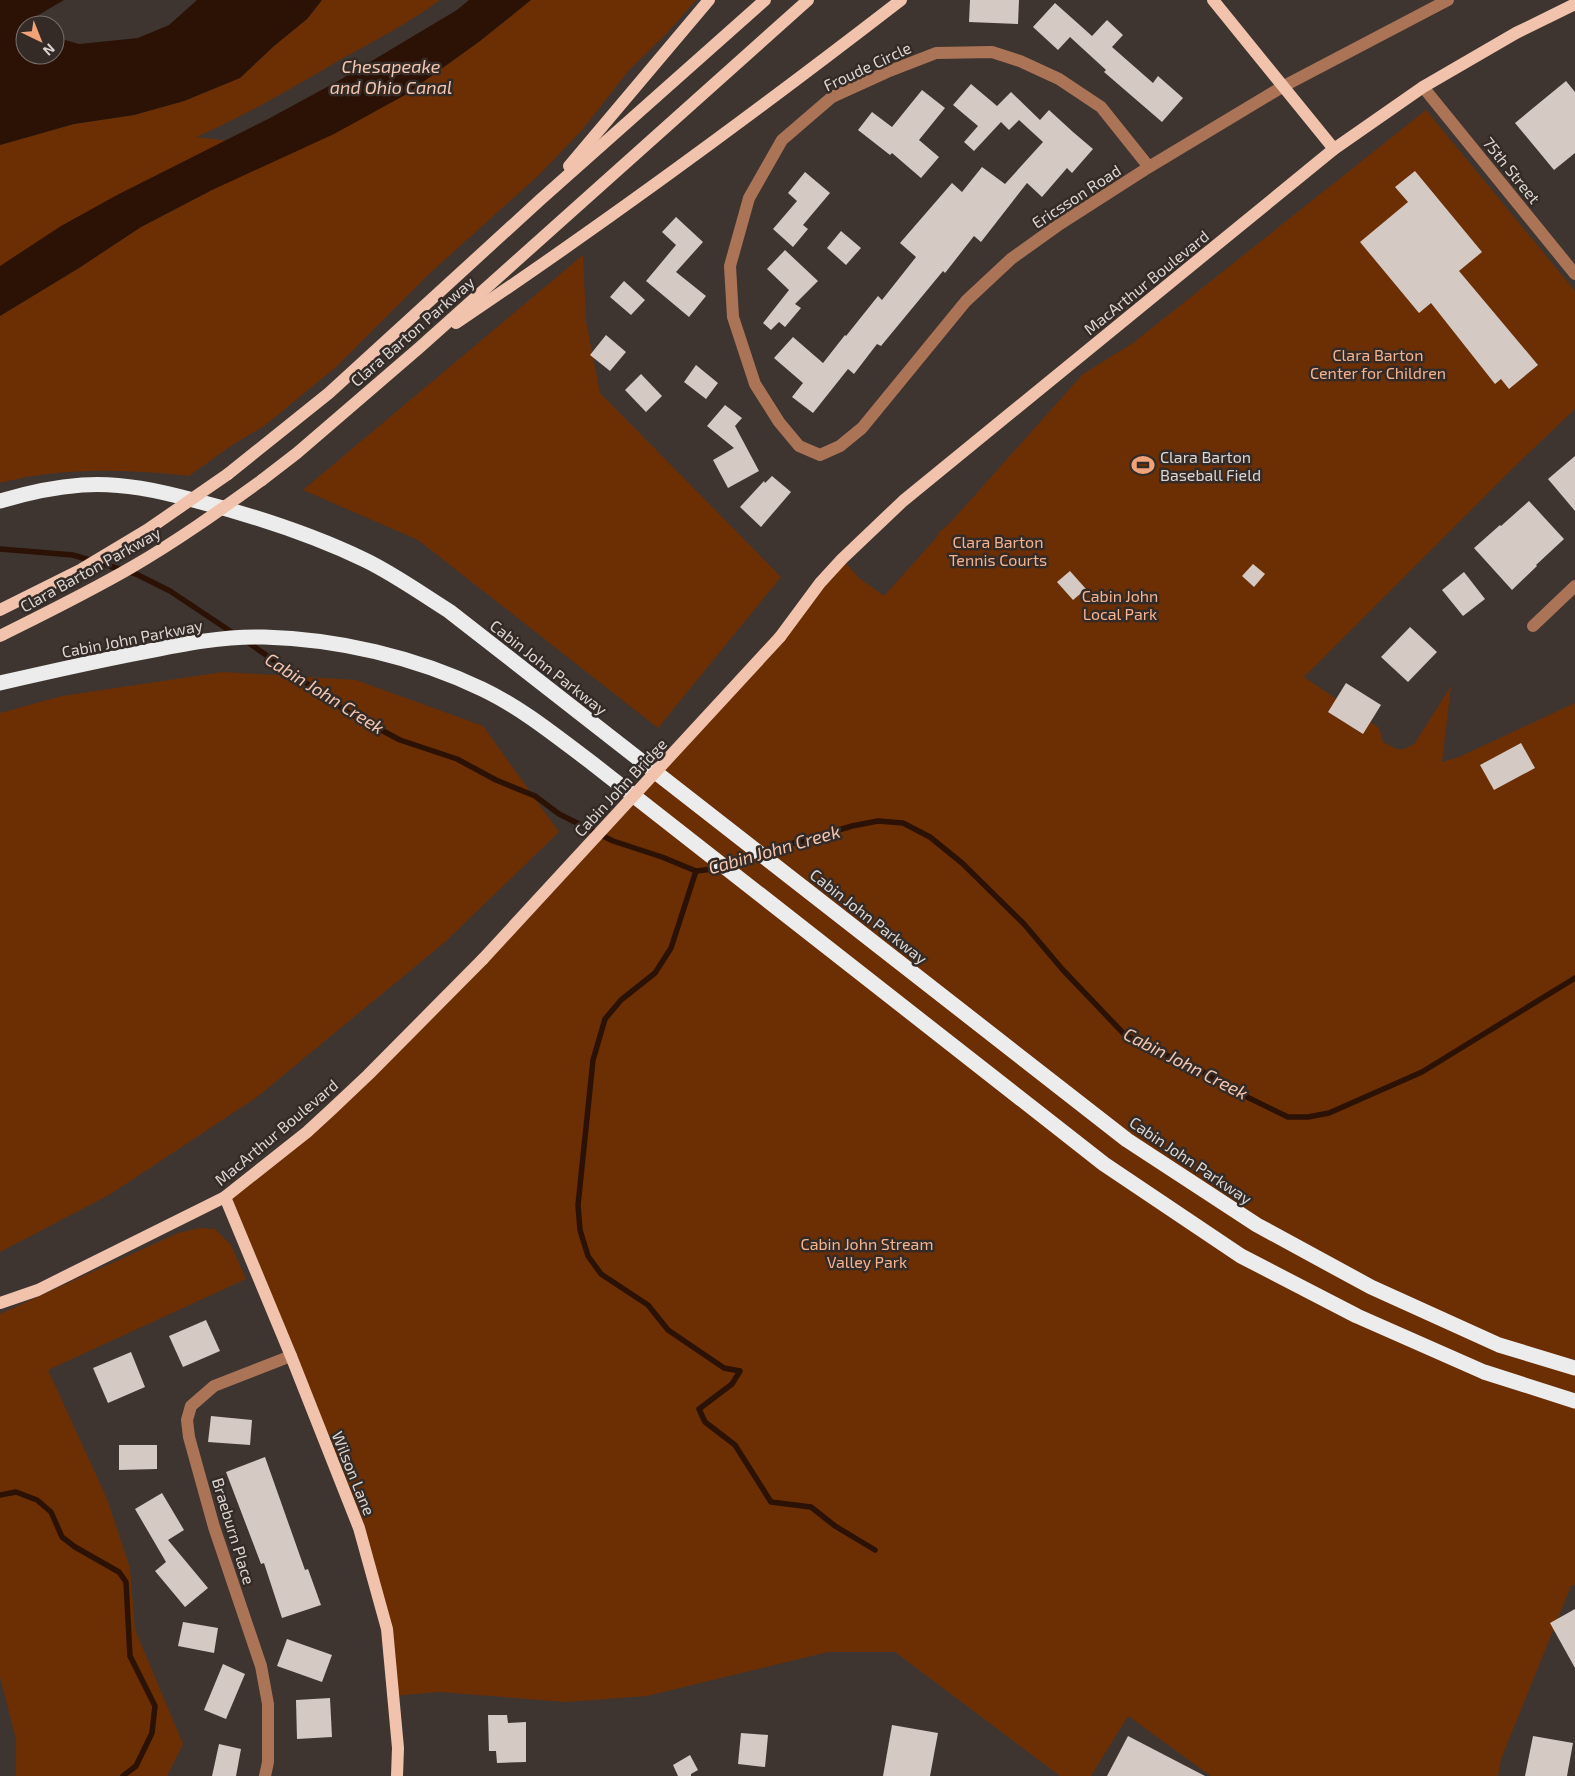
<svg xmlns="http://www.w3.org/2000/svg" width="1575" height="1776" viewBox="0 0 1575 1776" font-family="'Exo 2',sans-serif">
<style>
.green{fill:#6c2f04}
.water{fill:#2c1204}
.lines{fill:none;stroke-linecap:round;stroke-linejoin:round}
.stream{stroke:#2c1204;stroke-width:5.5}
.building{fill:#d4c9c3}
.minor{stroke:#ac7457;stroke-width:12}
.major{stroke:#f2c3ac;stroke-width:12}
.highway{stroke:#ececec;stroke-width:15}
.major-bridge{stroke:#f2c3ac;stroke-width:12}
.labels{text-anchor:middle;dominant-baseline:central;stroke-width:5;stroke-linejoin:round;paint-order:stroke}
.street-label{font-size:16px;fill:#dbd6d3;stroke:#342b27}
.park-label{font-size:16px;fill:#f5b28f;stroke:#342b27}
.poi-label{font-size:16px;fill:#dbd6d3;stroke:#342b27;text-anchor:start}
.water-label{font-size:18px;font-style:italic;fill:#f4c6af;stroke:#342b27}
</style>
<rect width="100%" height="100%" fill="#3e3531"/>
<g class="green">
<path d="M322 0H440C409 23 372 42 338 61 292 88 245 116 196 137L237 142 0 277V145L74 124 134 115 184 101 240 78 274 46 307 19Z"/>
<path d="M531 0H696L667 33 629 70 582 130 539 175 430 273 336 367 264 426 232 445 189 476C127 469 61 467 0 483V316L79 268 141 227 212 190 405 95 480 41Z"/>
<path d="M1426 110 1575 291V409L1516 465 1304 677 1379 728 1383 742C1397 750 1401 753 1415 743L1451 686 1442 762 1459 757 1575 703V1585L1571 1586 1501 1759 1498 1776H1211L1128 1716 1091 1776H1060L895 1652H828L647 1696 565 1702 440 1692 393 1696 387 1629 359 1528 225 1197 307 1132 460 982 842 559 859 578 884 596 938 536 939 532 949 524 1083 374 1133 343Z"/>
<path d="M583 255 586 321 600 393 781 577 658 728 418 540 303 490Z"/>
<path d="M223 672 356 680 483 726 559 832 445 942 257 1097 109 1195 0 1252V713L62 696Z"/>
<path d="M200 1228 215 1229 231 1245 246 1279 48 1370 107 1499 130 1568 135 1630 183 1744 167 1776H16V1739L0 1677V1314L178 1233Z"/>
</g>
<g class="water">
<path d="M0 0H64L35 17 34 23 36 25H25V55H55V37L79 44 138 38 169 25 197 0H322L307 19 274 46 240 78 184 101 134 115 74 124 0 145Z"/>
<path d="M469 0H531L480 41 405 95 334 134 212 190 141 227 79 268 0 316V266L61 226 117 195 270 118 338 81 457 10Z"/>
</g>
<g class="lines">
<g class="stream">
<path d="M0 549 73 555 136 574 170 591 236 635"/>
<path d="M246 641 349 713 400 740 457 759 496 780 535 796 559 814 613 841 662 857 696 871 722 868 765 850 802 841 852 826 878 821 903 823 930 837 962 863 1024 924 1063 970 1125 1035 1156 1051 1189 1064 1245 1096 1288 1117H1308L1329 1113 1422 1072 1575 978"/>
<path d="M696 871 671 948 655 973 621 1000 605 1019 593 1060 578 1205 580 1230 588 1256 601 1274 648 1305 668 1330 724 1368 740 1371 732 1384 699 1409 705 1422 735 1445 771 1502 811 1507 835 1526 875 1550"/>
<path d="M0 1495 16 1492 37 1500 51 1512 62 1537 75 1547 119 1572 126 1582 130 1656 155 1706 152 1733 136 1766 123 1776"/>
</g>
</g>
<g class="building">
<path d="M970 0H1019L1018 24 969 22Z"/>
<path d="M1055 3 1092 36 1107 20 1123 35 1112 47 1153 83 1158 76 1183 98 1162 122 1104 72 1106 70 1070 37 1058 50 1033 27Z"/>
<path d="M1566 81 1575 92V153L1554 170 1515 123Z"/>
<path d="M971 84 997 106 1011 92 1040 120 1049 110 1073 132 1093 149 1072 173 1067 168 1042 197 1027 183 981 242 974 236 945 273 943 271 881 346 877 344 854 374 848 369 813 413 792 397 803 383 774 358 793 337 823 363 845 335 846 336 878 296 882 300 916 257 900 243 952 183 962 192 982 167 1005 184 1043 142 1019 120 1009 130 1001 122 974 151 964 142 978 126 953 105Z"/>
<path d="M922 90 945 108 919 140 939 157 921 178 892 153 890 155 858 130 872 112 892 127Z"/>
<path d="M1415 171 1482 252 1459 271 1538 365 1509 389 1501 379 1495 384 1431 303 1419 313 1360 242 1408 202 1395 187Z"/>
<path d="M805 172 830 193 803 225 808 229 793 247 773 229 797 201 788 193Z"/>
<path d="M676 217 703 242 676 272 706 296 689 317 646 281 676 245 662 232Z"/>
<path d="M841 231 861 248 846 265 827 248Z"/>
<path d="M785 250 818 281 795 304 801 308 785 327 779 322 771 330 763 323 789 290 767 269Z"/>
<path d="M624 281 645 300 631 315 610 297Z"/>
<path d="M606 335 626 352 610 371 590 355Z"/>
<path d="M696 365 718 383 706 399 684 382Z"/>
<path d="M641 374 662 396 646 412 625 390Z"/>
<path d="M725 405 742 418 735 426 759 471 728 488 713 460 734 448 707 426Z"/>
<path d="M1575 456V511L1548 479Z"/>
<path d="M772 476 791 492 761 527 740 507 764 481 765 483Z"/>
<path d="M1529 501 1564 539 1536 565 1537 566 1512 590 1474 548 1500 525 1501 526Z"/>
<path d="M1253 564 1265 574 1254 587 1242 576Z"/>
<path d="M1070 571 1086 589 1073 600 1057 582Z"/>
<path d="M1464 572 1485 599 1463 616 1442 590Z"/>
<path d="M1410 627 1437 652 1408 682 1381 657Z"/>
<path d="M1346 683 1381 705 1363 734 1328 712Z"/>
<path d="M1521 743 1535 768 1494 790 1480 765Z"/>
<path d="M206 1320 220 1351 183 1367 169 1336Z"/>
<path d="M131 1352 145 1387 108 1403 93 1368Z"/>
<path d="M211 1416 252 1420 250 1445 208 1442Z"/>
<path d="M119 1445H157V1469L119 1470Z"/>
<path d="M265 1457 305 1570 308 1569 321 1605 282 1618 264 1563 261 1564 226 1472Z"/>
<path d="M162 1493 184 1530 168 1540 208 1588 185 1607 155 1571 166 1562 135 1509Z"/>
<path d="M1575 1609V1668L1550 1623Z"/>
<path d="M183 1622 218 1628 214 1653 178 1646Z"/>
<path d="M287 1639 332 1655 322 1682 277 1666Z"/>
<path d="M223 1664 245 1674 226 1719 204 1710Z"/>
<path d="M330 1698 332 1737 297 1739 296 1700Z"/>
<path d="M488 1715H507L508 1723 526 1722V1762L497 1763 496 1751H489Z"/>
<path d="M892 1725 938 1733 930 1776H883Z"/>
<path d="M741 1733 768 1735 765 1767 738 1764Z"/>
<path d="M1128 1736 1205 1776H1107Z"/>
<path d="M1533 1736 1573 1743 1567 1776H1525Z"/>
<path d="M219 1744 241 1749 236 1776H212Z"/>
<path d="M690 1755 698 1770 691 1774V1776H678L673 1765Z"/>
</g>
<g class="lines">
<g class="minor">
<path d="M1423 87 1575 274"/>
<path d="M1149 167 1101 107 1059 79 1020 61 992 52 936 53 887 72 832 97 782 140 749 198 730 266 733 317 755 384 779 422 799 446 820 455 840 446 862 428 966 301 1011 259 1057 226 1149 167 1282 87 1448 0"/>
<path d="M1533 626 1575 586"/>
<path d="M265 1776 268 1762V1704L261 1666 214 1527 189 1437 187 1420 191 1406 214 1386 291 1356"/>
</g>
<g class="major">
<path d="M1213 0 1334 149"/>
<path d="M569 166 709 0"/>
<path d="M456 323C608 221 756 112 901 0"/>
<path d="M228 474 329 393 540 200 765 0"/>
<path d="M262 480 297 453 419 348 808 0"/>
<path d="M780 637 820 583 842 559 903 501 1334 149 1423 87 1516 33 1575 4"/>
<path d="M225 1197 291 1356 359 1528 387 1629 398 1748 397 1776"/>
<path d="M0 1303 38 1290 225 1197 307 1132 332 1109 368 1075 483 959"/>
</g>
<g class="highway">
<path d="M0 501C27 493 54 487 82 485 121 482 160 491 197 501 255 516 311 534 365 560 394 574 422 594 449 611L1127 1140 1257 1225 1371 1287 1499 1345 1575 1368"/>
<path d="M0 683C48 672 96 661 144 652 183 644 223 636 264 637 338 639 415 657 482 689 522 708 557 737 592 763L1104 1164 1241 1256 1357 1316 1484 1372 1575 1401"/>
</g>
<g class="major-bridge">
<path d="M0 610 82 569 147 530 228 474"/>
<path d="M0 636C44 614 89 592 132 567 177 541 219 511 262 480"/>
<path d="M483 959 780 637"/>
</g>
</g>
<defs>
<symbol id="stadium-bare" viewBox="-9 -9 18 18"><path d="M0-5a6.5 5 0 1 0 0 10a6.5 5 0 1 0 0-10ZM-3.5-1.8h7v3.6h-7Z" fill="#f0a279" stroke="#342b27" stroke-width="2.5" paint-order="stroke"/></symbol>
</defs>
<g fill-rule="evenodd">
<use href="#stadium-bare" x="1127" y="449" width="32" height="32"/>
</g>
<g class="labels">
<g class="street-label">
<text transform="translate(867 66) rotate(-25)">Froude Circle</text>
<text transform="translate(1512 170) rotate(51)">75th Street</text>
<text transform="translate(1076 196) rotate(-33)">Ericsson Road</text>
<text transform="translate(1146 282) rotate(-39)">MacArthur Boulevard</text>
<text transform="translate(412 331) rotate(-41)">Clara Barton Parkway</text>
<text transform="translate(90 569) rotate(-29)">Clara Barton Parkway</text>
<text transform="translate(132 638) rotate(-11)">Cabin John Parkway</text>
<text transform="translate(549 667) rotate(38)">Cabin John Parkway</text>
<text transform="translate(620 787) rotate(-47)">Cabin John Bridge</text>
<text transform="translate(869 916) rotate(38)">Cabin John Parkway</text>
<text transform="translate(276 1132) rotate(-40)">MacArthur Boulevard</text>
<text transform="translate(1191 1160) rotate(34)">Cabin John Parkway</text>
<text transform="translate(354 1473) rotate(68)">Wilson Lane</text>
<text transform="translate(234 1531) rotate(73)">Braeburn Place</text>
</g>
<g class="park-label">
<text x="1378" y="354">Clara Barton<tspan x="1378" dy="18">Center for Children</tspan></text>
<text x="998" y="541">Clara Barton<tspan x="998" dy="18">Tennis Courts</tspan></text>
<text x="1120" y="595">Cabin John<tspan x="1120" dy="18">Local Park</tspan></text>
<text x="867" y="1243">Cabin John Stream<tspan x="867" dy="18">Valley Park</tspan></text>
</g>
<g class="poi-label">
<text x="1160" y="456">Clara Barton<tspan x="1160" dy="18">Baseball Field</tspan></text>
</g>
<g class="water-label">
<text x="391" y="66">Chesapeake<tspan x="391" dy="21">and Ohio Canal</tspan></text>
<text transform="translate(325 693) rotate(32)">Cabin John Creek</text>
<text transform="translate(774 849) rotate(-16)">Cabin John Creek</text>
<text transform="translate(1186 1063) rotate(27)">Cabin John Creek</text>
</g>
</g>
<g transform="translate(40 40) rotate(137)"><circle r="24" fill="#342b27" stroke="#776f6c"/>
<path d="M0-4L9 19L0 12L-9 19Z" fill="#f0a279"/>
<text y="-8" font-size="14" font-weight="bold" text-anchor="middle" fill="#dbd6d3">N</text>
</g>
</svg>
